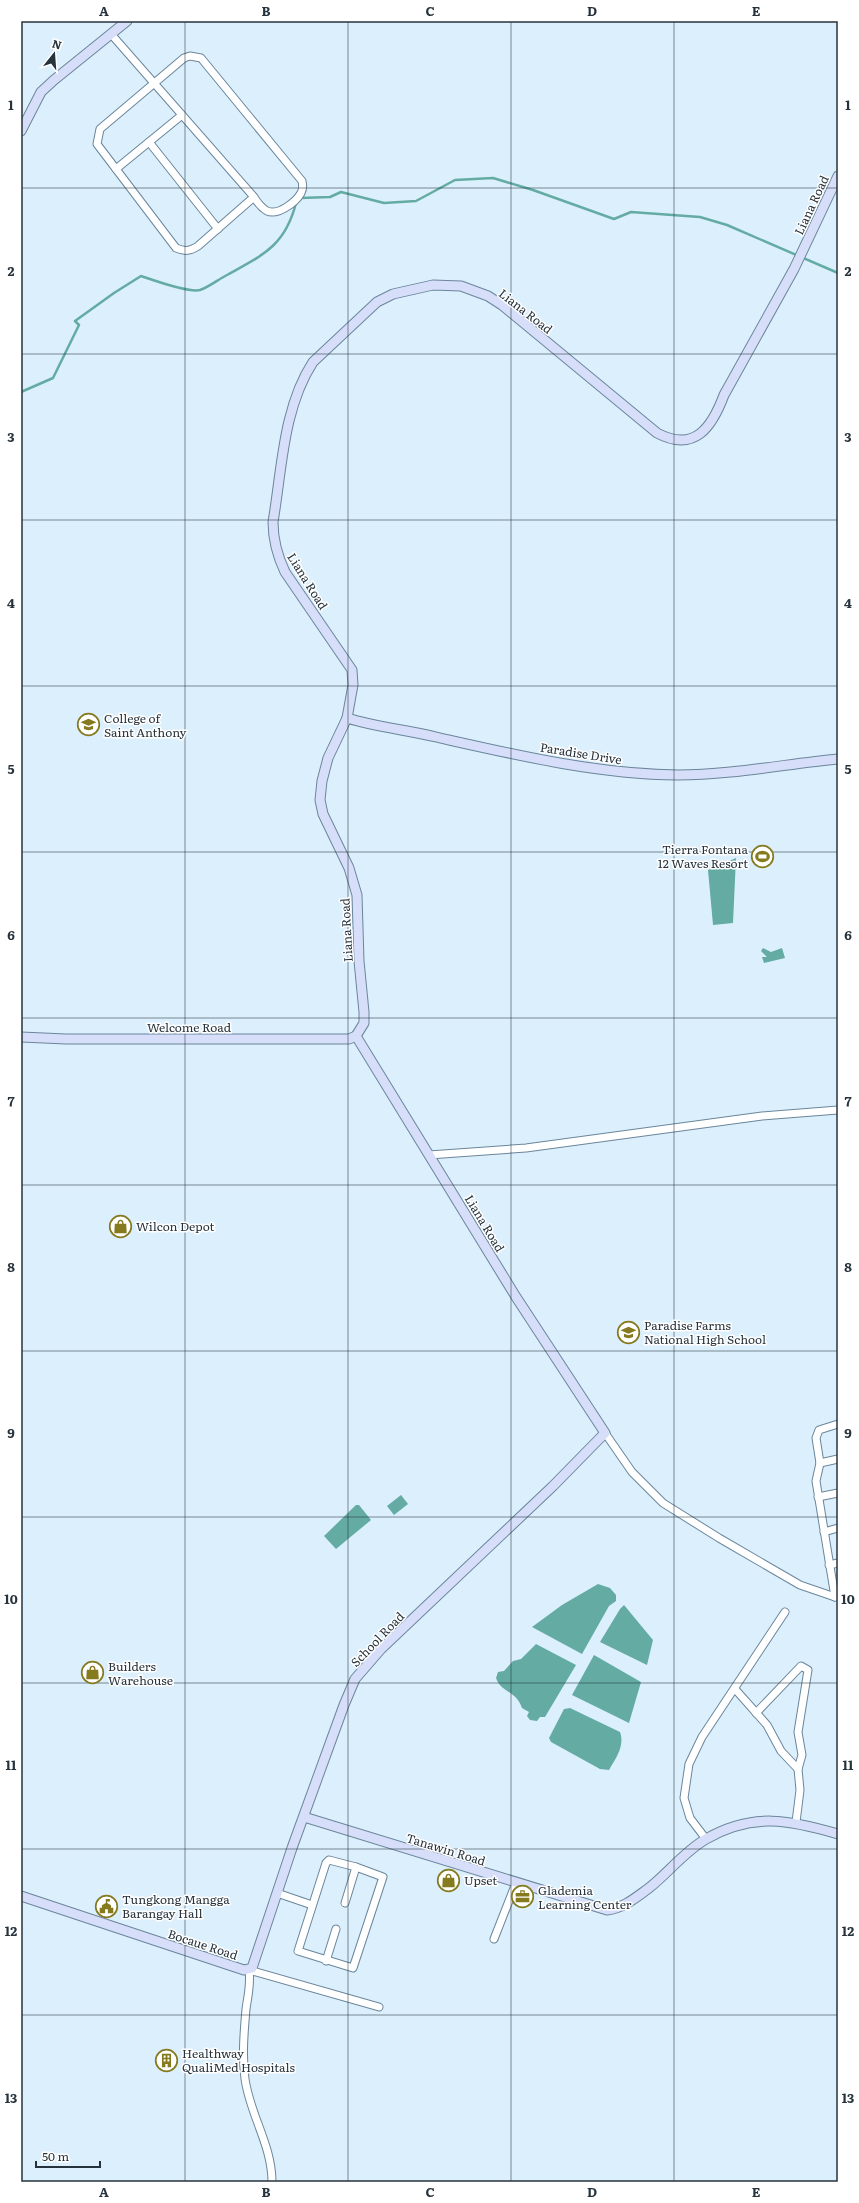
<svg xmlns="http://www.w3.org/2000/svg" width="859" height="2203" viewBox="0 0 859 2203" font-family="Literata,serif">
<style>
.water{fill:#64aca3}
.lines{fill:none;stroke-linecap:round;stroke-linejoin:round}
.stream{stroke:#64aca3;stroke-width:2.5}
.street-casing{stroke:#6a869b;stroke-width:9}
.secondary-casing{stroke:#6a869b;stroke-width:11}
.street{stroke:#fff;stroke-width:7}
.secondary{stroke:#d6def9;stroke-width:9}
.grid{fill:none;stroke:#27333c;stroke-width:1;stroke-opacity:0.55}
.labels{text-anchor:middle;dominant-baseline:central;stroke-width:3;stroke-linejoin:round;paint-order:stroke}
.street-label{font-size:12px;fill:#27333c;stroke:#fff}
.poi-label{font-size:12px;fill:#27333c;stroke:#fff;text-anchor:start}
.neatline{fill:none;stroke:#27333c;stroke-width:1.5}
.grid-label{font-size:13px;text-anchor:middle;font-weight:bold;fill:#27333c}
</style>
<rect width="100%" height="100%" fill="#dceffd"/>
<g class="water">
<path d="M736 858 733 923 713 925 708 870Z"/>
<path d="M763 948 771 952 782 948 785 958 764 963 762 957H767L761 951Z"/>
<path d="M401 1495 408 1504 394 1515 387 1506Z"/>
<path d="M356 1505H359L371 1520 336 1549 324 1536Z"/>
<path d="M598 1584 610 1588 616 1595V1601L609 1606 582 1654 532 1627 562 1605Z"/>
<path d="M624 1605 653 1640 647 1665 600 1642 620 1609Z"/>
<path d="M536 1644 576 1665 545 1717H540L537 1721 530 1720 527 1716 529 1712 522 1708C516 1690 501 1693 496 1678L498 1672 504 1671 513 1661 521 1659Z"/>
<path d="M594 1655 641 1682 629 1723 572 1695Z"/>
<path d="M570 1708 620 1732C625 1746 616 1758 609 1770L600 1769 551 1742 549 1738 564 1709Z"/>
</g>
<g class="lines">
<g class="stream">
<path d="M300 198 330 197 341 192 384 203 416 201 455 180 493 178 533 190 614 219 631 212 700 217 727 225 838 273"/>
<path d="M21 392 53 378 79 325 75 321 114 293 141 276C153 280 188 293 200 290 209 287 219 279 227 275 263 255 285 246 296 203"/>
</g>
<defs>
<g id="street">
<path d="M111 34 254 197C257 202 262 208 267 211 278 216 296 202 301 193 303 189 303 185 302 181L201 58 190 56 184 58 100 129 97 144 176 248C185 252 190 251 198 246L254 197"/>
<path d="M149 142 218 229"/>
<path d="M116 169 182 115"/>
<path d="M429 1155 526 1148 762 1116 838 1110"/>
<path d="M605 1433 632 1472 663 1503 719 1538 800 1585 835 1597"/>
<path d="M820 1463 838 1459"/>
<path d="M818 1497 838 1493"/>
<path d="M824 1532 838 1528"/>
<path d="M829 1565 838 1563"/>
<path d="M835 1597 816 1481 820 1463 816 1438 819 1430 838 1424"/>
<path d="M735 1689 767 1725 781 1751 798 1769"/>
<path d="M756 1713 801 1666 808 1670 798 1732 802 1755 798 1769 800 1790 796 1822"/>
<path d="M706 1839 690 1818 684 1798 689 1764 702 1737 785 1612"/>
<path d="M329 1860 356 1867 383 1877 353 1968 298 1951 326 1863Z"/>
<path d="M277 1893 312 1905"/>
<path d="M345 1903 356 1867"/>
<path d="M494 1939 516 1883"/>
<path d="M326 1961 336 1929"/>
<path d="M272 2182C272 2145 250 2115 245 2079 242 2056 244 2032 246 2009 248 1995 251 1984 249 1970L379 2007"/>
</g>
<g id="secondary">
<path d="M21 131 41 92 54 80 127 21"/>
<path d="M347 718C376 727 407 730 436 737 516 755 596 774 678 775 730 775 786 764 838 759"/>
<path d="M356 1036 364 1023V1012L359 961 357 895 349 868 323 814 320 800 322 781 328 758 347 718 353 685 352 670 285 572C277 555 273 541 273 522 282 469 283 408 313 362L377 302 393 294 433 285 461 286 488 296 502 305 657 433C695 453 712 427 724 395L794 269 838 176"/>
<path d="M21 1037 66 1039H349L356 1036"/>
<path d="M304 1817 607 1910C624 1908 635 1898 649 1888 668 1873 685 1851 706 1839 753 1812 790 1820 838 1834"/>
<path d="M21 1896 244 1970 252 1968 292 1848 344 1705 355 1679 381 1649 553 1486 605 1433 516 1297 356 1036"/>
</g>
</defs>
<use href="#street" class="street-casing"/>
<use href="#secondary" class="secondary-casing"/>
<use href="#street" class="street"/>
<use href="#secondary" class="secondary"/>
</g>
<path class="grid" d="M185 21V2182M348 21V2182M511 21V2182M674 21V2182M21 188H838M21 354H838M21 520H838M21 686H838M21 852H838M21 1018H838M21 1185H838M21 1351H838M21 1517H838M21 1683H838M21 1849H838M21 2015H838"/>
<defs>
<symbol id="university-ring" viewBox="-11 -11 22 22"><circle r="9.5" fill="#fff" stroke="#867a1f" stroke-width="1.5"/><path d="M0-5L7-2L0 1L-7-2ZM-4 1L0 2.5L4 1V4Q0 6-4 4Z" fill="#867a1f"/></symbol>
<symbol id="stadium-ring" viewBox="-11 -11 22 22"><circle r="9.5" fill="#fff" stroke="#867a1f" stroke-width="1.5"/><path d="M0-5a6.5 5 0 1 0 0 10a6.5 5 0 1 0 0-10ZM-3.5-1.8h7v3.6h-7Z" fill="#867a1f"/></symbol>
<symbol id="shop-ring" viewBox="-11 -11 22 22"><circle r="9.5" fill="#fff" stroke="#867a1f" stroke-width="1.5"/><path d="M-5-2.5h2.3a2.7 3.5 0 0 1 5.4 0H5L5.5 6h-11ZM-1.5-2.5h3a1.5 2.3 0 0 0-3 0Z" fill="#867a1f"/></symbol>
<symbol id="school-ring" viewBox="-11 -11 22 22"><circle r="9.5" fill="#fff" stroke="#867a1f" stroke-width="1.5"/><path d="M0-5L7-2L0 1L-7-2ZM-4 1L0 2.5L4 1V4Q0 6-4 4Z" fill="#867a1f"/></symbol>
<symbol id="office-ring" viewBox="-11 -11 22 22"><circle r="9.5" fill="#fff" stroke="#867a1f" stroke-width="1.5"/><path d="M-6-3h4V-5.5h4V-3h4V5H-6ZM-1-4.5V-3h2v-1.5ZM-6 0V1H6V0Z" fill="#867a1f"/></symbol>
<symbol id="civic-ring" viewBox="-11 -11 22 22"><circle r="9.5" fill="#fff" stroke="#867a1f" stroke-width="1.5"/><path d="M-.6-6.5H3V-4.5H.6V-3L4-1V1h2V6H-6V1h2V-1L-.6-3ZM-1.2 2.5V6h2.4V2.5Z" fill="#867a1f"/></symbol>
<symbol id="building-ring" viewBox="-11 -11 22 22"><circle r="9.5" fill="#fff" stroke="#867a1f" stroke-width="1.5"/><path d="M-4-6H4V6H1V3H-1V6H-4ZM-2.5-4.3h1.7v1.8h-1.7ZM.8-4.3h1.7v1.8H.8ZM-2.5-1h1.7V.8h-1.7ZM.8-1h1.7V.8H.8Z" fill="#867a1f"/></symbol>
</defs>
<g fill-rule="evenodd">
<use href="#university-ring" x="76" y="712" width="25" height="25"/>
<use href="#stadium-ring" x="750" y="844" width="25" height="25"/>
<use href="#shop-ring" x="108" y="1214" width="25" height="25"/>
<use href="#school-ring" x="616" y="1320" width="25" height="25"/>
<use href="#shop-ring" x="80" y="1660" width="25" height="25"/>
<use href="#shop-ring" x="436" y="1868" width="25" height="25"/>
<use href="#office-ring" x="510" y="1884" width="25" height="25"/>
<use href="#civic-ring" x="94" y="1894" width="25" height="25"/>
<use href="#building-ring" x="154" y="2048" width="25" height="25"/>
</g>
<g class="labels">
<g class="street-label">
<text transform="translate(811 205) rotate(-65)">Liana Road</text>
<text transform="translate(526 311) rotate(38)">Liana Road</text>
<text transform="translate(308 581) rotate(58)">Liana Road</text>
<text transform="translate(581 753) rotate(9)">Paradise Drive</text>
<text transform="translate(346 930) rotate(-93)">Liana Road</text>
<text x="189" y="1027">Welcome Road</text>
<text transform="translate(485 1223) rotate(59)">Liana Road</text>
<text transform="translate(377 1639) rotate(-46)">School Road</text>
<text transform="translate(446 1849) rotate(17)">Tanawin Road</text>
<text transform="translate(203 1944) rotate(18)">Bocaue Road</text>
</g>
<g class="poi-label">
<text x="104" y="718">College of<tspan x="104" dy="14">Saint Anthony</tspan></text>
<text x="748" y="849" text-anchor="end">Tierra Fontana<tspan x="748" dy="14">12 Waves Resort</tspan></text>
<text x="136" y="1226">Wilcon Depot</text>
<text x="644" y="1325">Paradise Farms<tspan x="644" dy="14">National High School</tspan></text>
<text x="108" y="1666">Builders<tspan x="108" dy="14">Warehouse</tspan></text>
<text x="464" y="1880">Upset</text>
<text x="538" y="1890">Glademia<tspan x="538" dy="14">Learning Center</tspan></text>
<text x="122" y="1899">Tungkong Mangga<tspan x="122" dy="14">Barangay Hall</tspan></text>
<text x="182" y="2053">Healthway<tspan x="182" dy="14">QualiMed Hospitals</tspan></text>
</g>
</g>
<rect width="859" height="2203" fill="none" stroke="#ffffff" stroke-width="44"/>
<g transform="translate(54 54) rotate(17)" stroke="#ffffff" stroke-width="3" paint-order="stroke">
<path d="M0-3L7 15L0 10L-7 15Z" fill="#27333c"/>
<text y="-6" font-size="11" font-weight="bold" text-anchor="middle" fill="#27333c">N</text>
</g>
<path d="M36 2161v6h64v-6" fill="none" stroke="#27333c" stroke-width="2"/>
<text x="42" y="2161" font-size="12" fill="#27333c" stroke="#ffffff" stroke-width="3" paint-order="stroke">50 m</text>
<rect x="22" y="22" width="815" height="2159" class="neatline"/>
<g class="grid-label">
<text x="104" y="16">A</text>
<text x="266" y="16">B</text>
<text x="430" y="16">C</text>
<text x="592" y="16">D</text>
<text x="756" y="16">E</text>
<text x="11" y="110">1</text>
<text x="848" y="110">1</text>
<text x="11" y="276">2</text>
<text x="848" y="276">2</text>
<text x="11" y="442">3</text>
<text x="848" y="442">3</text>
<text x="11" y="608">4</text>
<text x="848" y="608">4</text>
<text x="11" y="774">5</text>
<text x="848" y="774">5</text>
<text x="11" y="940">6</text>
<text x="848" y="940">6</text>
<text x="11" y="1106">7</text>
<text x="848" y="1106">7</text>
<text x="11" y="1272">8</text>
<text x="848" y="1272">8</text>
<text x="11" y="1438">9</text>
<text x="848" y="1438">9</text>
<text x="11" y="1604">10</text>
<text x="848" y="1604">10</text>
<text x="11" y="1770">11</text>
<text x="848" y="1770">11</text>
<text x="11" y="1936">12</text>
<text x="848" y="1936">12</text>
<text x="11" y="2103">13</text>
<text x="848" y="2103">13</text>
<text x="104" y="2197">A</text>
<text x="266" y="2197">B</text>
<text x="430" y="2197">C</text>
<text x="592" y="2197">D</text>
<text x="756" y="2197">E</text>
</g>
</svg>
